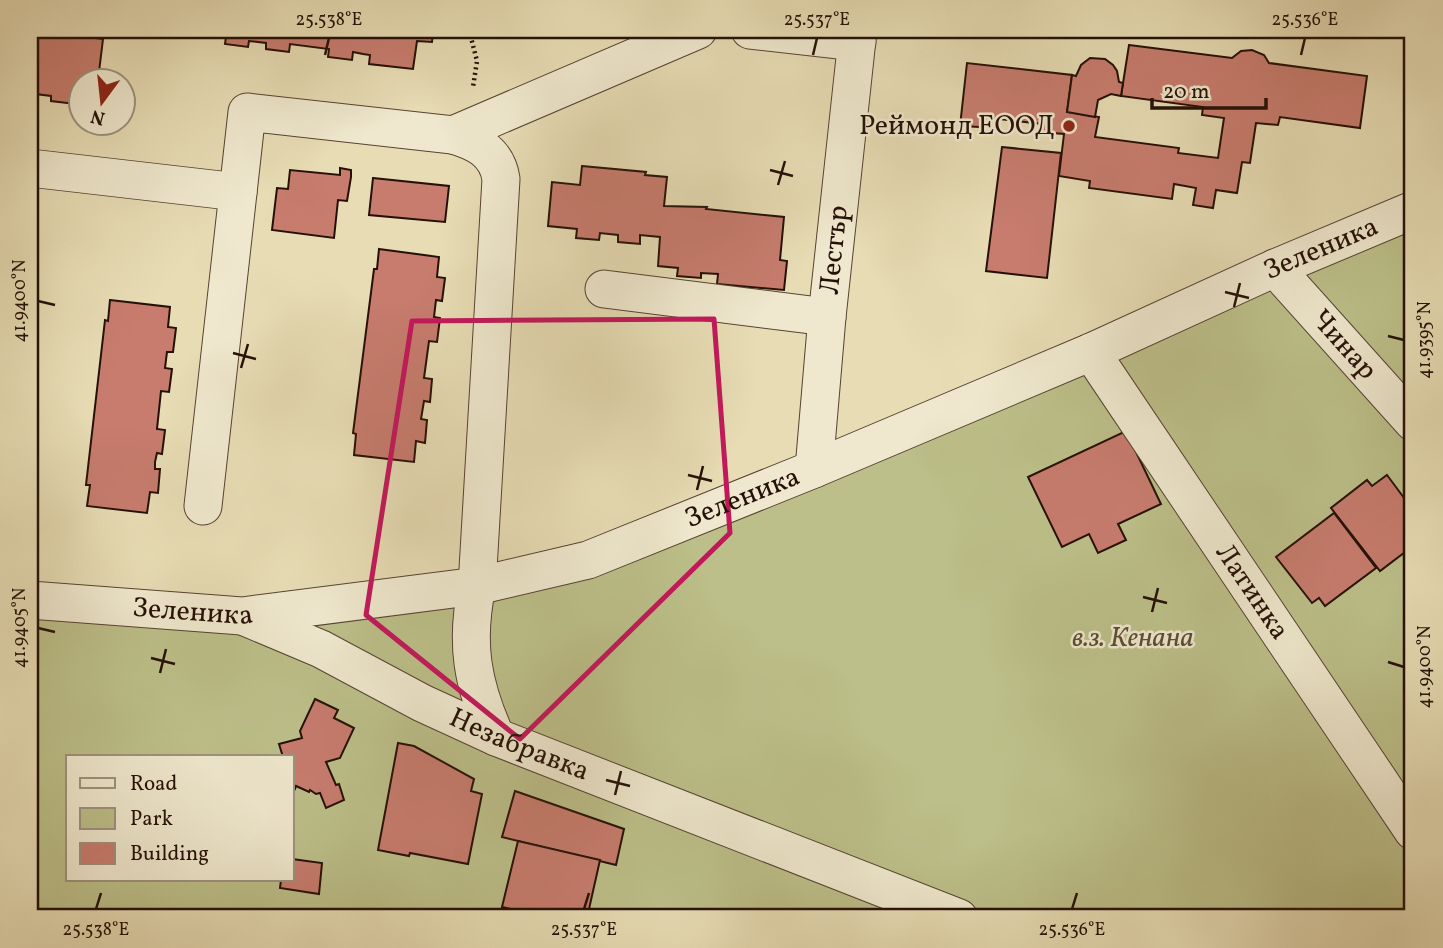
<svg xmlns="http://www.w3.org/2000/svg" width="1443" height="948" viewBox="0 0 1443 948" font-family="Vollkorn,serif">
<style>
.green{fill:#bcbf89;stroke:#706848;stroke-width:2;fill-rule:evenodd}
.building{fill:#c77c6e;stroke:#251007;stroke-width:2}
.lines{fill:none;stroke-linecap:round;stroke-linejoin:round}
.minor-casing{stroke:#564332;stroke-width:39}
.path{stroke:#251007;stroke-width:4.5;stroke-dasharray:2 3.5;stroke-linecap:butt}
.minor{stroke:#efe8ce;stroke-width:37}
.marked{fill:none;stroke:#c2185b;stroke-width:5;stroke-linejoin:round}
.ticks{fill:none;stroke:#251007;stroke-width:2.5}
.poi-dot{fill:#8f2418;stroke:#efe8ce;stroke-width:2.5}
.labels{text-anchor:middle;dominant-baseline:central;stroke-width:5;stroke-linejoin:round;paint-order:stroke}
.poi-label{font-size:28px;fill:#251007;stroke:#efe8ce;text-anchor:end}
.street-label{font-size:28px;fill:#251007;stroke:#efe8ce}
.park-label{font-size:28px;font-style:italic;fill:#5a4d34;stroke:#efe8ce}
.neatline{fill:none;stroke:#251007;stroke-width:2.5}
.ticks-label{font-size:18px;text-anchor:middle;fill:#251007}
</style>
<rect width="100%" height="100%" fill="#e7dcb4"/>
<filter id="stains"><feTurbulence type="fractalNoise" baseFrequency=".00286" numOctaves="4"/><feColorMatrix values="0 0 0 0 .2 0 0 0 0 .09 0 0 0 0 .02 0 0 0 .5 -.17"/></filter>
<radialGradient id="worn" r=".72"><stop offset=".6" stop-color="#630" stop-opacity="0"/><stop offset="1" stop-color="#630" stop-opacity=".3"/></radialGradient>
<path class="green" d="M1413 213V918H30V585L242 616 477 586ZM68 757H292V880H68Z"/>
<g class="building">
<path d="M30 30 83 33 82 36 103 39 98 80H80V96H76L75 104 51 101V96L35 94V100L30 99Z"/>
<path d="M205 30H433L432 42 417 41 413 69 369 64 370 55 363 54 353 52 352 60 328 57 329 49 290 44 289 52 266 49V43L249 41 248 47 225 44 226 37 205 34Z"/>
<path d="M1129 45 1232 58 1241 51 1252 50 1264 55 1269 63 1367 76 1360 128 1280 117 1278 125 1256 123 1250 163 1242 162 1237 193 1216 190 1213 208 1193 205 1196 188 1174 184 1172 199 1089 188 1090 181 1059 176 1064 134 1041 132 1042 124 991 118 980 127 960 126 967 63 1072 75 1067 112 1099 117 1095 137 1179 148 1178 153 1218 158 1224 118 1202 115 1203 107 1121 96Z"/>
<path d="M1090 58 1105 59 1113 65 1117 71 1119 82 1123 83 1121 96 1111 94 1098 100 1095 117 1067 112 1072 75 1076 76 1081 65Z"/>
<path d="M1002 147 1061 153 1047 278 986 271Z"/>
<path d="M582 166 646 172 645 175 667 177 664 206 707 207 706 209 784 217 780 260 787 261 784 290 717 284 718 274 701 273V278L677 276 678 268 658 266 660 237 640 235V244L618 242V235L600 233 599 240 576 238 577 229 548 226 552 182 580 185Z"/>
<path d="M340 168 351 170V177L347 201 338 200 334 238 272 230 277 188 288 189 290 170 340 175Z"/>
<path d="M373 178 449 186 445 222 369 215Z"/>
<path d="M379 249 439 257 437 277 445 278 442 301 436 300 434 317 440 318 437 342 429 341 424 378 432 379 430 402 424 401 421 419 427 420 425 443 416 441 414 462 354 455 356 434 353 433 374 269H377Z"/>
<path d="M110 300 170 307 168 327 176 328 173 352H167L165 368 172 369 169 392 161 391 157 429 165 430 162 454 157 453 155 462V469H160L158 493 150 492 147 513 87 506 90 485H86L105 320 108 321Z"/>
<path d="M1126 431 1161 504 1118 524 1126 540 1098 553 1089 534 1062 547 1028 477Z"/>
<path d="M1387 475 1413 510V513L1407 518 1413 526V546L1380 571 1331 508 1367 480 1372 486Z"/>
<path d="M1334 513 1376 568 1325 606 1319 598 1312 603 1276 557Z"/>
<path d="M315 699 338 710 334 718 354 728 340 758 326 762 336 785 339 784 344 800 326 808 320 793 316 794 310 790 309 792 296 786 295 789 292 787V757H283L279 744 302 738 300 731Z"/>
<path d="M398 743 414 746 474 779 471 791 482 794 468 864 410 853 409 856 378 850Z"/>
<path d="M515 791 624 829 616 865 502 837Z"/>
<path d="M518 841 600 860 587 918H551L502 907Z"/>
<path d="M292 859 322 863 319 894 280 888 281 880H292Z"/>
</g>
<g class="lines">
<defs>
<g id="minor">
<path d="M750 30 857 42"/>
<path d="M453 135C477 142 497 152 501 179L477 586C465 643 472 684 496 737"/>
<path d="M30 168 238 192"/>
<path id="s1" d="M1275 268 1413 422"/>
<path d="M604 289 827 317"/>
<path id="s2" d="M1091 352 1413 831"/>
<path id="s3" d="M814 469 827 317 858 30"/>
<path d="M203 506 247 112 453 135 698 30"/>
<path id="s4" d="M30 600 242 616 477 586 588 560 814 469 1091 352 1275 268 1413 210"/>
<path id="s5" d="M245 617 321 649 422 703 496 737 959 918"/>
</g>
</defs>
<use href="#minor" class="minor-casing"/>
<path class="path" d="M469 30 477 61 473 87"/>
<use href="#minor" class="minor"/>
</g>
<path class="marked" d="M714 319 730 533 520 739 366 615 412 321Z"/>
<path class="ticks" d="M325 55 329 38M813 55 817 38M1301 55 1305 38M770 170 793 176M778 185 785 161M1225 292 1249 298M38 301 55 305M1234 307 1240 283M1388 336 1404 340M233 353 256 359M241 368 248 344M688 475 712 481M697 490 703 466M1143 597 1167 603M1152 612 1158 588M38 628 55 632M151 658 175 664M1388 662 1404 667M160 673 166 649M606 780 630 786M615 795 621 771M96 909 101 893M584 909 589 893M1072 909 1077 893"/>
<circle class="poi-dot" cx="1069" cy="126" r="7"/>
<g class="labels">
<g class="poi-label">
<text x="1055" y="126">Реймонд ЕООД</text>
</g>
<g class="street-label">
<text stroke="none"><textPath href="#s3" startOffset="220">Лестър</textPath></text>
<text stroke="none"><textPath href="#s4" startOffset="1360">Зеленика</textPath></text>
<text stroke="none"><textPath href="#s1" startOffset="103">Чинар</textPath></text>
<text stroke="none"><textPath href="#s4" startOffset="730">Зеленика</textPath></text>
<text stroke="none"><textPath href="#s2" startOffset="289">Латинка</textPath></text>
<text stroke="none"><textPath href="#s4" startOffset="163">Зеленика</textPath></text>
<text stroke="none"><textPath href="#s5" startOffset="303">Незабравка</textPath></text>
</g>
<g class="park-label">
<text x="1133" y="638">в.з. Кенана</text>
</g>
</g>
<rect width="1443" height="948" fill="none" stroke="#e7dcb4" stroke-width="77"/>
<rect x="66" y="755" width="228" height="126" fill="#efe8ce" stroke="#9e927e" stroke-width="2"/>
<rect x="80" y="778" width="35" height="10" fill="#efe8ce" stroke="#9e927e" stroke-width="2"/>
<text x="130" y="790" font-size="21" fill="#251007">Road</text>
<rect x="80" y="808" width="35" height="21" fill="#bcbf89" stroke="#9e927e" stroke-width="2"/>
<text x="130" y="825" font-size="21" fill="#251007">Park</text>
<rect x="80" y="843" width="35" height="21" fill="#c77c6e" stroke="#9e927e" stroke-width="2"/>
<text x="130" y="860" font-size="21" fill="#251007">Building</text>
<g transform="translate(102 102) rotate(195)"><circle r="33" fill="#efe8ce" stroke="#9e927e" stroke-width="2"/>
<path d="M0-5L12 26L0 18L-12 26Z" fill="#8f2418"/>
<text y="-10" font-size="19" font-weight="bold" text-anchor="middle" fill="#251007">N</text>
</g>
<path d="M1152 98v10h114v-10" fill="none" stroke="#251007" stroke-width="3.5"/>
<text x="1163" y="98" font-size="21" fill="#251007" stroke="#efe8ce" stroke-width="5" paint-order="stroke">20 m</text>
<rect x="38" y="38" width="1366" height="871" class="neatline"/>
<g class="ticks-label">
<text x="329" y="25">25.538°E</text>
<text x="817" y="25">25.537°E</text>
<text x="1305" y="25">25.536°E</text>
<text transform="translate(19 301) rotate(-90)" y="6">41.9400°N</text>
<text transform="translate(1424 340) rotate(-90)" y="6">41.9395°N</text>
<text transform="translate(19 628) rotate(-90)" y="6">41.9405°N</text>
<text transform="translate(1424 667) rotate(-90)" y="6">41.9400°N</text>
<text x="96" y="935">25.538°E</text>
<text x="584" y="935">25.537°E</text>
<text x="1072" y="935">25.536°E</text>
</g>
<rect width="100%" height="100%" filter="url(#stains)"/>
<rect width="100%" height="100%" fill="url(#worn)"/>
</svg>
